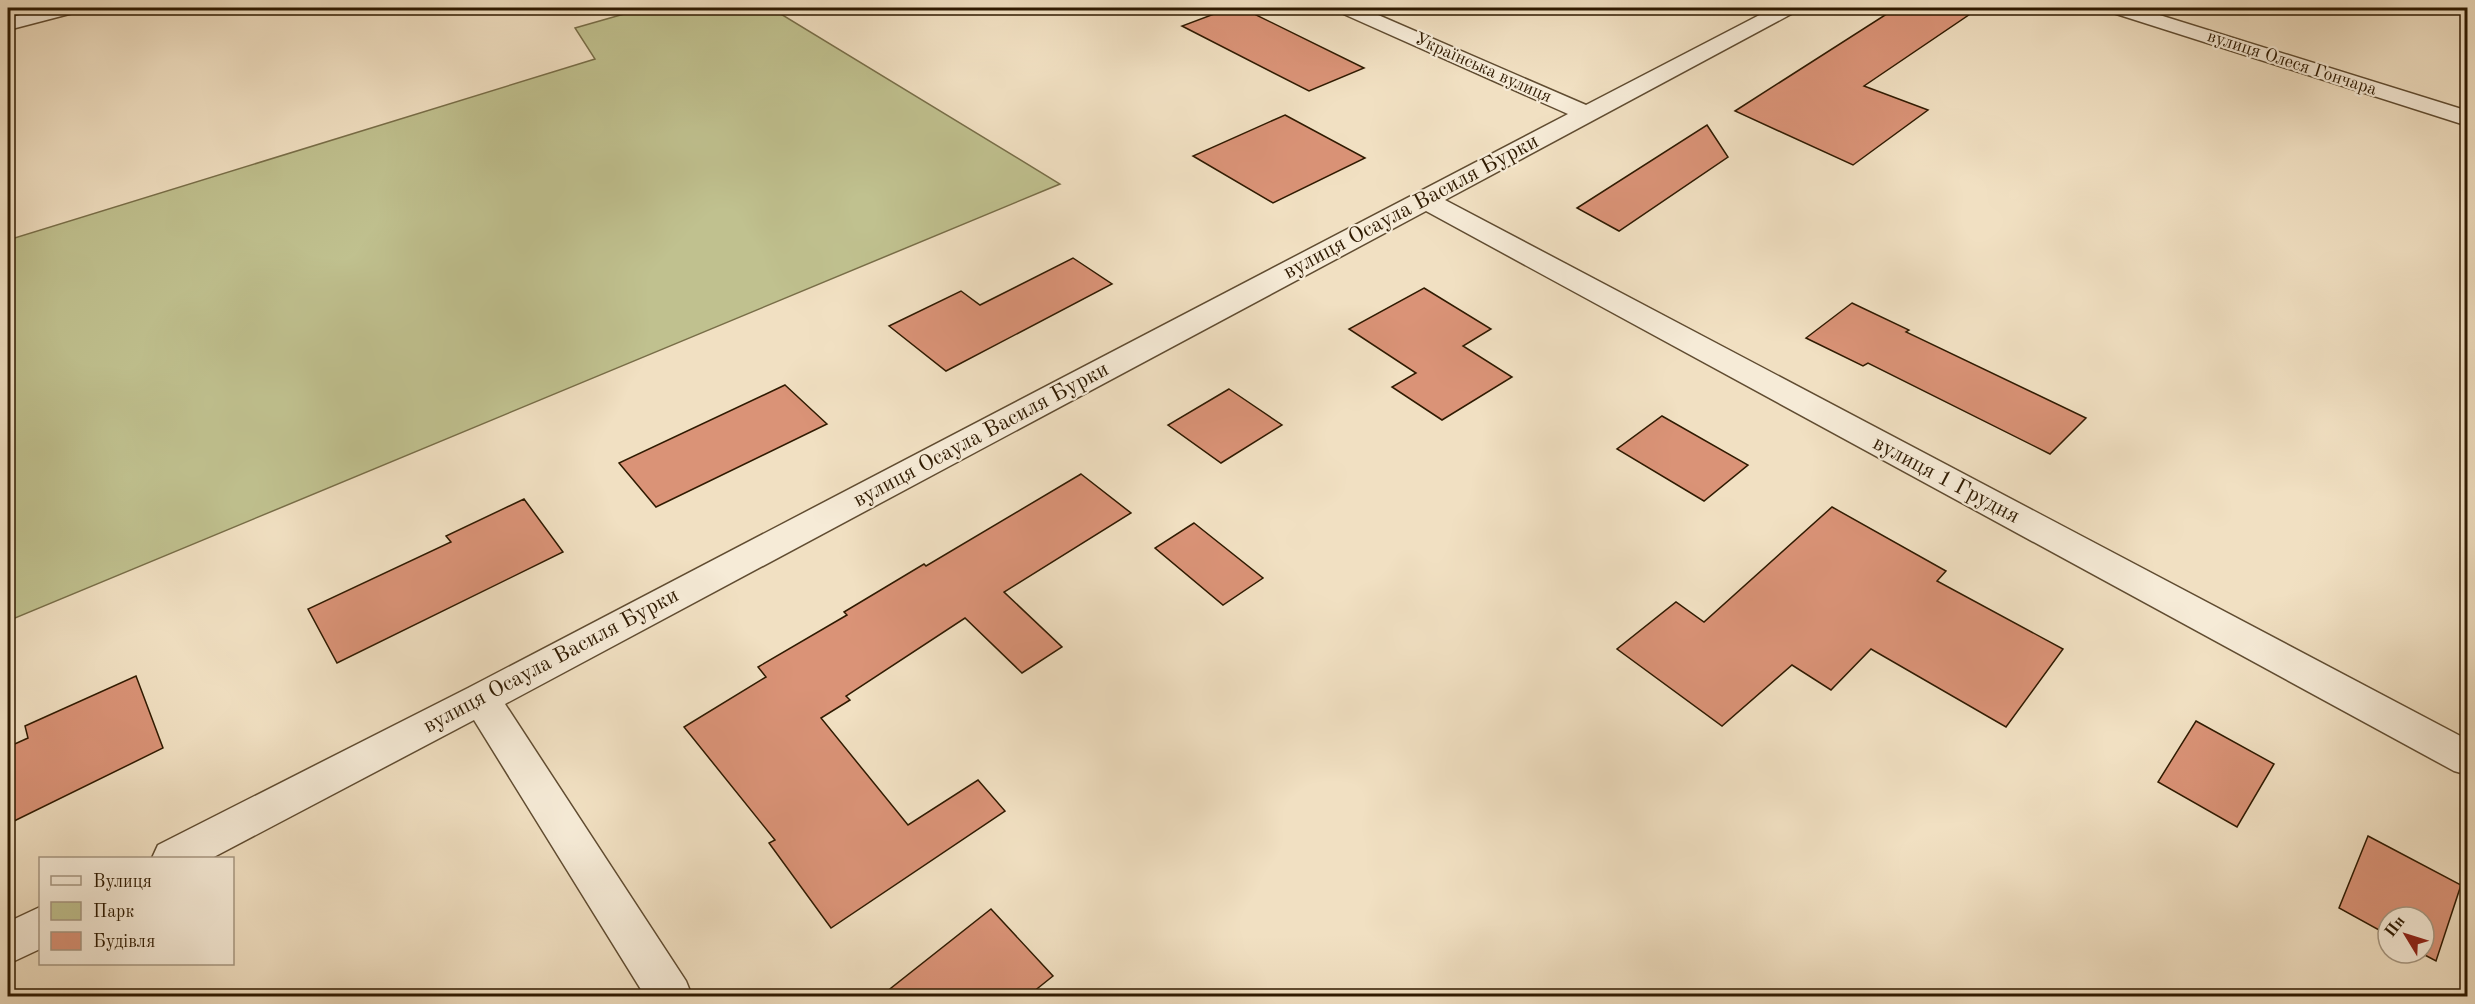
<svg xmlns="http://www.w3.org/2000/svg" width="2475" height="1004" viewBox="0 0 2475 1004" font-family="'Old Standard TT',serif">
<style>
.green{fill:#c0c18f;stroke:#786e48;stroke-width:1.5}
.building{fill:#da9377;stroke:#2f1a01;stroke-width:1.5}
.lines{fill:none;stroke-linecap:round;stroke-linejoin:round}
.minor-casing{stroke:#604c31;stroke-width:3}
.minor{fill:#f6ebd7;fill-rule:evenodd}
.labels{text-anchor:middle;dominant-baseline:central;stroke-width:4.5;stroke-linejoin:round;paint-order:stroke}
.far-street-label{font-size:18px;fill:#2f1a01;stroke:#f6ebd7}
.street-label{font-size:22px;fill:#2f1a01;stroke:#f6ebd7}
</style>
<rect width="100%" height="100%" fill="#f1e0c2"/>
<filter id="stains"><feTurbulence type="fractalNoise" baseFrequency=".00333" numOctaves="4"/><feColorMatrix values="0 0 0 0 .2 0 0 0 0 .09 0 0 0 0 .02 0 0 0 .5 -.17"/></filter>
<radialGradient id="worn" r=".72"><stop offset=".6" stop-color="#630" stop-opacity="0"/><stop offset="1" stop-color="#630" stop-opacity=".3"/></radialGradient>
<path class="green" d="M645 8H771L1060 184 8 621V240L595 59 575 28Z"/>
<g class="building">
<path d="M1230 8H1242L1364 68 1309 91 1182 26Z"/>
<path d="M1896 8H1979L1864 86 1928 110 1853 165 1735 111Z"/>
<path d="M1285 115 1365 158 1273 203 1193 156Z"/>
<path d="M1707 125 1728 157 1619 231 1577 208Z"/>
<path d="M1073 258 1112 284 946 371 889 326 961 291 980 305Z"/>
<path d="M1424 288 1491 329 1463 346 1512 377 1442 420 1392 387 1416 373 1349 329Z"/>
<path d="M1852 303 1909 330 1906 332 2086 418 2050 454 1868 363 1863 366 1806 338Z"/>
<path d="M785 385 827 424 656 507 619 463Z"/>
<path d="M1229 389 1282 425 1221 463 1168 425Z"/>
<path d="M1662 416 1748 465 1704 501 1617 449Z"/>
<path d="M1081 474 1131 513 1004 592 1062 647 1022 673 965 618 846 696 850 700 821 718 908 825 978 780 1005 811 831 928 769 843 775 840 684 727 766 677 758 667 847 615 844 612 924 564 926 566Z"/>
<path d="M524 499 563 552 337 663 308 609 451 542 446 536Z"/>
<path d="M1832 507 1946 571 1937 581 2063 649 2006 727 1871 649 1831 690 1792 665 1722 726 1617 649 1676 602 1704 622Z"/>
<path d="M1194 523 1263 578 1223 605 1155 548Z"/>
<path d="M136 676 163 748 8 824V747L28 738 25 726Z"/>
<path d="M2196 721 2274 764 2237 827 2158 782Z"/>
<path d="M2368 836 2461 885 2436 961 2421 953H2424V917H2388V935L2339 908Z"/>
<path d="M991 909 1053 976 1028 996H881Z"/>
</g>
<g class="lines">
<defs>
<g id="minor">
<path d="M48 8H80L77 12 8 30V18Z"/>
<path d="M1336 8H1362L1586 105 1773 8H1798L1795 12 1445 200 2468 740V775L2454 771 1426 211 505 704 686 981 692 996H645L474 720 212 858H152L158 845 468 688 1568 114 1339 12Z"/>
<path d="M2107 8H2137L2468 111V126L2110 12Z"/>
<path d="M40 907V949L8 964V922Z"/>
</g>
</defs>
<use href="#minor" class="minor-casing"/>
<use href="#minor" class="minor"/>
</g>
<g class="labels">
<g class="far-street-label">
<text transform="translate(2292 63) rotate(18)">вулиця Олеся Гончара</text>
<text transform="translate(1483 68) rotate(24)">Українська вулиця</text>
</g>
<g class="street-label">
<text transform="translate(1411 207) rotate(-28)">вулиця Осаула Василя Бурки</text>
<text transform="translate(981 435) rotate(-28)">вулиця Осаула Василя Бурки</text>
<text transform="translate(1946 480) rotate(28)">вулиця 1 Грудня</text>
<text transform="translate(551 661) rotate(-28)">вулиця Осаула Василя Бурки</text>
</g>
</g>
<rect width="2475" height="1004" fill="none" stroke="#f1e0c2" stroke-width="30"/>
<rect x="9" y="9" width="2457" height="986" fill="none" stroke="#2f1a01" stroke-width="3"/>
<rect x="15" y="15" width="2445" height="974" fill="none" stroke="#2f1a01" stroke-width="1.5"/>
<rect x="39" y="857" width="195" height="108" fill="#f6ebd7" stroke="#a69781" stroke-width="1.5"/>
<rect x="51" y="876" width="30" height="9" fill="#f6ebd7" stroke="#a69781" stroke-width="1.5"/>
<text x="93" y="887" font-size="18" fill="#2f1a01">Вулиця</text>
<rect x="51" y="902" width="30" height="18" fill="#c0c18f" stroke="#a69781" stroke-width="1.5"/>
<text x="93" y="917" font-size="18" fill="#2f1a01">Парк</text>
<rect x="51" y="932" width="30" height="18" fill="#da9377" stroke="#a69781" stroke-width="1.5"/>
<text x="93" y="947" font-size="18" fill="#2f1a01">Будівля</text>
<g transform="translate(2406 935) rotate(308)"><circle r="28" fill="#f6ebd7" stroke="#a69781" stroke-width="1.5"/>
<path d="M0-4.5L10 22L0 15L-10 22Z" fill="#8f2418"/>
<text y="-9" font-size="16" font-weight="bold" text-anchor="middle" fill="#2f1a01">Пн</text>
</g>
<rect width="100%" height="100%" filter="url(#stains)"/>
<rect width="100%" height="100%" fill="url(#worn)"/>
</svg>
